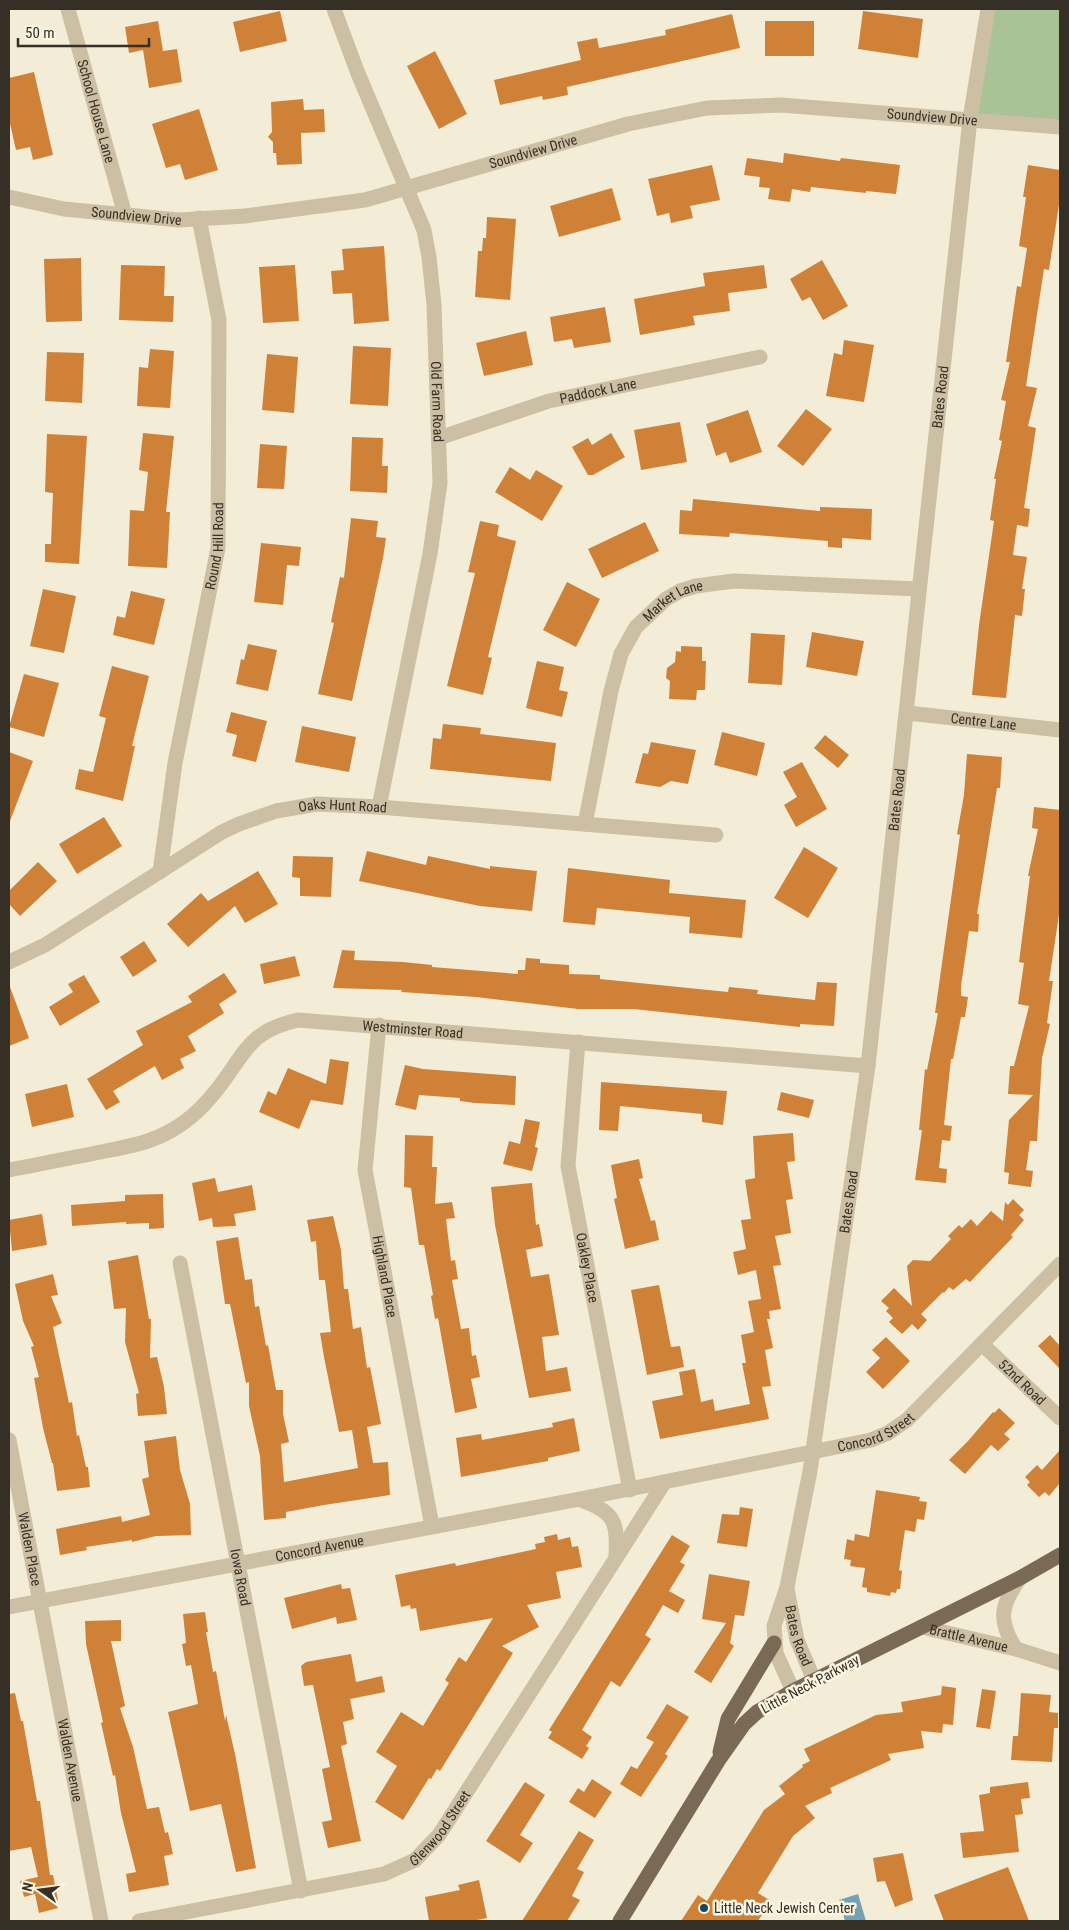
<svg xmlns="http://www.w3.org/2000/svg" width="1069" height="1930" viewBox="0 0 1069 1930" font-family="'Roboto Condensed',sans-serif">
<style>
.green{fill:#a9c396}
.water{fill:#74a1b3}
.building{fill:#d08138}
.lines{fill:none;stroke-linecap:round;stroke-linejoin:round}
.minor{stroke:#ccbfa3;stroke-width:15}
.major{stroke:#7a6a55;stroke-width:15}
.poi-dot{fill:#18465b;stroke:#fbf6e4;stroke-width:2}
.labels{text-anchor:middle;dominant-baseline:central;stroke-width:5;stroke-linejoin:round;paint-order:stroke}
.street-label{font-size:14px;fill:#362f25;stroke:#fbf6e4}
.poi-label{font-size:14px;fill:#362f25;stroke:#fbf6e4;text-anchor:start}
</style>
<rect width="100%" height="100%" fill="#f3edd7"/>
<path class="green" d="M992 9H1060V124L974 116Z"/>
<path class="water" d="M858 1894 866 1921H845L839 1900Z"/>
<g class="building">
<path d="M280 11 287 41 240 52 233 22Z"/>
<path d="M863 11 923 19 918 58 858 49Z"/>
<path d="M732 14 740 48 567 87 568 95 543 100 542 96 500 105 494 80 581 60 577 42 597 38 599 48 666 35 665 30Z"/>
<path d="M158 21 163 51 177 49 182 82 149 88 143 50 129 53 125 27Z"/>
<rect x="765" y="21" width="49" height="35"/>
<path d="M435 51 467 114 439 129 407 66Z"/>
<path d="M34 72 53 155 33 160 30 147 16 150 9 119V78Z"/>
<path d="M303 99 304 110 324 109 325 132 301 133 302 164 277 165 276 153H273V142L268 137 272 132 271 102Z"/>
<path d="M199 109 218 170 185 180 180 164 166 168 152 124Z"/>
<path d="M784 153 840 161 841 158 900 165 896 194 866 191V193L811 187 810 192 792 189 790 202 768 199 770 188 759 187 760 177 744 175 747 158 783 163Z"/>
<path d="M712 165 720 200 690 206 693 218 671 223 669 213 657 216 648 179Z"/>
<path d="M1028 165 1060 170V198L1049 270 1044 269 1026 386 1037 388 1028 426 1036 428 1024 508 1030 509 1028 527 1017 525 1013 555 1027 557 1022 589H1025L1022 616 1015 615 1006 698 972 695 979 625 994 521 990 520 996 479H994L1002 441 999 440 1006 401 1001 400 1010 362H1006L1017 286 1021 287 1027 248 1019 246 1026 197H1023Z"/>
<path d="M612 188 621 220 559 237 550 206Z"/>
<path d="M487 217 516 219 510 300 475 297 478 251H482L483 238H486Z"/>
<path d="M384 246 389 321 354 324 352 293 333 294 331 271 344 270 342 249Z"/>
<path d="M81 258 82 321 46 322 44 259Z"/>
<path d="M822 260 848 306 823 320 810 297 802 301 790 279Z"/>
<path d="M121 265 165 266 164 296H174L173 322 119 320Z"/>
<path d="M295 265 299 321 263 323 259 267Z"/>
<path d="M764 265 767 288 728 293 730 311 693 316 695 325 640 335 634 299 705 286 703 273Z"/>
<path d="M605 307 611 342 574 348 572 339 554 342 550 317Z"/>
<path d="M526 331 533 365 484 376 476 343Z"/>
<path d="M844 340 874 345 864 402 826 396 834 353 842 355Z"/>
<path d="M353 346 391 348 388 406 350 404Z"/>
<path d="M150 349 174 351 170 408 137 406 139 367 148 368Z"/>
<path d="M47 352 84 353 82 403 45 401Z"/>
<path d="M267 354 298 357 294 413 262 410Z"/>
<path d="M806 409 832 429 803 466 777 446Z"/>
<path d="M748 410 762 452 730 463 726 452 716 456 706 424Z"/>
<path d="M680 422 687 462 641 470 634 430Z"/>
<path d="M143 433 174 436 166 512H170L167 568 128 566 130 510 144 511 148 472 139 470Z"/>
<path d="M611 433 625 457 593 475H588L572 447 588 438 592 445Z"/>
<path d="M47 434 87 436 79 564 45 562V544H51L53 493 45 492Z"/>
<path d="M352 437 383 438 382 466H388L387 493 350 491Z"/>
<path d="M260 444 287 446 284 489 257 488Z"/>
<path d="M510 467 530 480 536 470 563 486 542 521 495 492Z"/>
<path d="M693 499 820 511V507L872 509 871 540 842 538V548L828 547V541L730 533 729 537 679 534 680 510 692 511Z"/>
<path d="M351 518 378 521 376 537 386 538 383 558 352 701 318 694 334 623 331 622 340 577 344 578Z"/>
<path d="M480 521 499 525 497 536 516 541 488 657 492 658 483 695 447 686 475 573 468 572Z"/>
<path d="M645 522 659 551 602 578 588 549Z"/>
<path d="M261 543 301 547 299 566 287 565 283 605 254 602Z"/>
<path d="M567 582 600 599 576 647 543 630Z"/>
<path d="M43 589 76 596 64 653 30 646Z"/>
<path d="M131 591 165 599 154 645 113 635 117 616 125 618Z"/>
<path d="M812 632 864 641 857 676 806 667Z"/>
<path d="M751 633 785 635 782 685 748 683Z"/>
<path d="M248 644 277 650 268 691 236 684 241 659 244 660Z"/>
<path d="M681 646 702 647V661H706L705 690H697L696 700 669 699 670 681 666 678 667 668 675 662 676 651 681 652Z"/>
<path d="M537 661 564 667 559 690 568 692 562 717 526 708Z"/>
<path d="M112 666 149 676 132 746H135L123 801 75 789 79 769 93 772 106 718 99 716Z"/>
<path d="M24 674 59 683 44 737 9 727Z"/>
<path d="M231 712 267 721 256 762 232 756 237 735 226 732Z"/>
<path d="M443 724 481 728 480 734 556 743 551 781 430 769 433 738 441 739Z"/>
<path d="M302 726 356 737 349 772 295 762Z"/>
<path d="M722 732 765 743 757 776 714 765Z"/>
<path d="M825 735 849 755 838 768 814 748Z"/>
<path d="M651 742 696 750 688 784 671 781 660 787 635 783 643 753 648 754Z"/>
<path d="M9 752 33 761 10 821H9Z"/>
<path d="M967 754 1002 757 1000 788H997L977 914H979L978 932 969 931 961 986V996L968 997 965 1017H961L953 1059H951L944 1125 952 1126 950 1141 942 1140 939 1168 947 1169 946 1183 915 1180 922 1130H919L925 1069 927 1070 938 1013H935L960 835 957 834 964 795Z"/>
<path d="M802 762 827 809 796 827 784 805 797 797 783 772Z"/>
<path d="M1034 807 1060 810V908L1049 981H1053L1047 1023 1050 1024 1042 1058 1037 1141H1030L1026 1170 1033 1171 1031 1187 1008 1184 1009 1173 1004 1172 1009 1120 1033 1095 1008 1094 1010 1066H1014L1029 1006 1018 1004 1024 963 1019 962 1030 876H1028L1038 829 1032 828Z"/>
<path d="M104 817 122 846 77 874 59 844Z"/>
<path d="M804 847 838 868 808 918 774 898Z"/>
<path d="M367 851 426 865 428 856 490 869V866L537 871 532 911 480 906 359 881Z"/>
<path d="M293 856 333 857 331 897 300 896V878L292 877Z"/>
<path d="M38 862 57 881 20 916 9 904V891Z"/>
<path d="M568 868 670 880 669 893 746 900 742 938 689 933 690 917 597 908 595 925 563 922Z"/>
<path d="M258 871 278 904 245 923 235 906 188 947 167 924 201 893 208 901Z"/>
<path d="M144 941 157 961 133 977 120 957Z"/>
<path d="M342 950 355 951 354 960 403 962 432 965V967L518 974V970H525L526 958 540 959V963L569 965V974L600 975V979L728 992 729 987 758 990 757 994 815 1000 817 982 837 983 834 1026 800 1024V1027L634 1009H578L476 997 401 992 402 990 333 988Z"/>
<path d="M295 956 300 976 264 984 260 964Z"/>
<path d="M224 973 237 992 219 1004 224 1013 188 1036 196 1051 180 1059 184 1068 162 1080 155 1066 113 1091 120 1102 106 1110 87 1079 143 1045 136 1031 192 1002 188 996Z"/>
<path d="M84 975 100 1002 60 1026 49 1007 73 992 68 984Z"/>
<path d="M10 987 29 1038 9 1046V988Z"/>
<path d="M330 1059 349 1062 343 1105 311 1100 299 1129 259 1112 268 1091 276 1095 288 1068 326 1084Z"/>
<path d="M405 1065 423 1069 516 1076 515 1105 475 1103 460 1101V1098L419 1095 416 1110 395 1105Z"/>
<path d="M601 1082 727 1091 723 1125 702 1122V1114L620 1106 618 1131 599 1130Z"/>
<path d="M67 1084 74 1117 32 1127 25 1094Z"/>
<path d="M781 1092 814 1100 809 1118 777 1110Z"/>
<path d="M525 1119 540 1122 535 1147 538 1148 532 1171 503 1164 509 1141 520 1144Z"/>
<path d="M793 1133 795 1161 787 1162 793 1199 786 1200 791 1233 775 1236 781 1265 773 1266 781 1309 769 1311 770 1319H767L773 1348 765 1350 771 1386 762 1387 769 1419 660 1439 652 1401 683 1395 679 1372 695 1369 701 1402 713 1399 715 1411 750 1404 742 1363H746L741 1335 754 1332 748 1301 761 1299 756 1270 738 1275 733 1252 746 1249 741 1220 751 1219 745 1180 755 1178 753 1136Z"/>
<path d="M405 1135 433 1136 432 1167H437L435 1204 452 1202 455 1218 446 1219 451 1261 455 1260 458 1279 452 1280 461 1329 469 1328 472 1356 476 1355 480 1377 471 1379 477 1408 455 1413 438 1318 435 1319 431 1296 433 1295 424 1245H419L411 1188 404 1187Z"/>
<path d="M639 1159 643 1178 639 1179 651 1221 655 1220 659 1240 625 1249 614 1199 617 1198 611 1165Z"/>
<path d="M215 1178 218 1192 252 1185 256 1210 234 1214 236 1226 213 1227 212 1218 199 1221 192 1183Z"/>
<path d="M532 1183 536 1225 539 1224 543 1246 526 1250 531 1277 549 1274 559 1335 542 1337 546 1371 567 1367 571 1391 529 1398 495 1225 491 1187Z"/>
<path d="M163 1194 164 1228 149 1229V1223L126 1224V1222L72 1226 71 1205 125 1201V1195Z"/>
<path d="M1013 1199 1024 1210 1019 1215 1024 1220 1011 1235 1013 1237 970 1282 966 1279 953 1290 949 1287 944 1293 943 1292 921 1314 927 1320 918 1330 912 1324 902 1334 889 1322 893 1318 886 1311 889 1308 881 1301 894 1288 912 1306 907 1266 913 1260 930 1261 951 1239 948 1236 959 1225 962 1228 971 1219 977 1226 991 1211 1003 1221 1005 1202 1008 1205Z"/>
<path d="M42 1214 47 1245 12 1251 9 1220Z"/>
<path d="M333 1216 341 1250 344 1289H348L353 1329 361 1327 367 1368 370 1367 381 1424 367 1427 373 1463 388 1462 390 1495 324 1505 286 1512V1518L264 1520 260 1456 249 1406V1382L246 1383 230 1304H225L216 1241 238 1237 245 1280 252 1279 255 1307 259 1306 266 1346 268 1345 276 1390H283V1414L289 1442 281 1444 284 1482 358 1468 352 1430 339 1432 324 1357 320 1333 331 1332 325 1280H319L316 1241 311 1242 307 1220Z"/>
<path d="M138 1255 149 1319H151L150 1358 157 1357 164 1387 167 1414 138 1416 136 1394 139 1393 125 1342 126 1308 114 1309 108 1261Z"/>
<path d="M53 1274 58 1295 51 1296 62 1323 53 1327 69 1403 72 1402 77 1436 79 1435 86 1467H88L90 1487 57 1491 53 1463H52L43 1428 34 1378 39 1377 31 1347 34 1346 23 1321 15 1284Z"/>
<path d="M659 1285 671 1347 680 1346 684 1367 647 1375 631 1290Z"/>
<path d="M1050 1335 1060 1346V1369L1038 1346Z"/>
<path d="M886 1337 910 1361 883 1389 866 1372 880 1358 872 1350Z"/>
<path d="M999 1408 1015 1423 1004 1434 1010 1439 998 1451 991 1445 965 1474 949 1460 968 1441 993 1412 994 1413Z"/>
<path d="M574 1418 580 1451 548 1458V1461L461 1477 456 1438 481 1434 482 1440 553 1427 552 1423Z"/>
<path d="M176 1436 180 1470 190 1504 191 1535 156 1536 132 1542V1540L86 1547 87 1550 60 1555 56 1529 121 1516 122 1522 150 1515 142 1479 149 1477 144 1441Z"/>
<path d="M1060 1450V1483L1049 1496 1045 1492 1039 1497 1027 1485 1030 1482 1025 1477 1037 1465 1042 1470Z"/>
<path d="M876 1490 920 1497 919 1501 927 1502 924 1520 917 1519 915 1532 905 1530 899 1570 902 1571 900 1589H897L896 1593 891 1592 890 1596 867 1592V1588L862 1587 865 1568 850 1566 851 1560 844 1559 847 1539 854 1541 855 1534 869 1537Z"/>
<path d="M740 1507 753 1509 747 1547 717 1543 722 1514 739 1515Z"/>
<path d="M557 1534 558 1540 570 1537 572 1547 578 1546 582 1567 556 1572 561 1598 527 1605 539 1627 502 1646 513 1653 440 1771 437 1769 431 1779 429 1778 403 1820 375 1802 397 1766 376 1752 401 1712 423 1726 449 1683 445 1680 459 1657 466 1662 493 1618 420 1631 416 1608 411 1609 410 1605 401 1607 395 1575 455 1563 456 1566 536 1549 535 1544 545 1542 544 1537Z"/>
<path d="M672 1535 690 1546 680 1562 685 1565 669 1591 685 1600 678 1613 663 1605 645 1635 651 1639 620 1687 611 1681 582 1730 592 1737 586 1746 589 1748 582 1759 548 1738 552 1732 549 1730Z"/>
<path d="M709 1574 750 1581 744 1616 735 1615 730 1643 734 1646 711 1683 694 1672 726 1623 702 1619Z"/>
<path d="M341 1584 342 1589 350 1588 357 1620 337 1624 336 1617 292 1629 284 1598Z"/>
<path d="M205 1612 208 1632H206L213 1672 216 1671 225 1721 226 1715 235 1754 256 1868 236 1872 221 1804 190 1811 168 1712 198 1704 191 1665 186 1666 182 1644 186 1643 183 1614Z"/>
<path d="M121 1620V1641H111L125 1706 120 1708 133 1747 147 1809 159 1807 165 1833 168 1832 173 1854 164 1856 169 1885 129 1892 126 1874 136 1872 121 1813 115 1775 113 1776 101 1723 103 1722 86 1644 85 1621Z"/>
<path d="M351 1654 356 1682 382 1676 385 1692 350 1699 354 1719 343 1722 347 1744 341 1746 361 1841 328 1848 322 1822 332 1820 322 1769 330 1767 313 1685 304 1686 301 1666 306 1662Z"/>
<path d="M942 1686 956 1688 953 1725 943 1724 942 1733 921 1731 924 1748 888 1754 891 1760 830 1788 832 1793 805 1806 815 1818 793 1836 758 1893 771 1901 758 1921H681L698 1895 707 1901 764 1810 785 1794 779 1786 803 1767 802 1765 810 1761 804 1749 876 1715 903 1712 901 1702 941 1695Z"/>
<path d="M982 1689 996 1691 990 1729 976 1727Z"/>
<path d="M15 1693 21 1721H23L37 1801H40L50 1875H53L58 1900 56 1901 58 1908 39 1913 35 1894 24 1897 20 1881 38 1877 31 1847 9 1851V1694Z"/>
<path d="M1021 1693 1051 1695 1049 1712 1058 1713V1728H1054L1052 1762 1011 1760 1013 1736H1018Z"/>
<path d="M667 1704 689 1717 665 1754 668 1756 641 1797 620 1784 631 1766 637 1769 654 1742 646 1738Z"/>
<path d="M592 1779 612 1792 595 1818 569 1802 578 1788 584 1792Z"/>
<path d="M525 1782 545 1795 520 1835 533 1843 520 1863 486 1841Z"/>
<path d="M1028 1782 1030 1798 1021 1799 1023 1814 1015 1815 1019 1852 963 1858 960 1833 984 1831 979 1795 990 1793V1787Z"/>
<path d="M579 1831 594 1840 577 1869 584 1872 572 1896 580 1900 567 1921H522Z"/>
<path d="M903 1853 913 1900 895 1907 885 1881 877 1882 873 1858Z"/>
<path d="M1008 1867 1029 1921H944L934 1895Z"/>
<path d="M479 1880 487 1918 472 1921H429L425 1897 460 1890 458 1885Z"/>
</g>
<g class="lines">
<g class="minor">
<path id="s1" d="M68 9 125 215"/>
<path id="s2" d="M334 9 357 71 424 230 429 257 434 305 440 483 430 554 379 807"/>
<path id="s3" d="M9 197 64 209 179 220 245 216 365 200 628 124 707 108 781 105 1060 127"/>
<path id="s4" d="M439 438 549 401 760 357"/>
<path id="s5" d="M908 713 1060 730"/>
<path id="s6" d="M585 824 611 691 621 654 636 627 666 599 680 591 696 586 734 581 919 589"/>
<path id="s7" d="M160 872 175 763 218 548 219 320 199 218"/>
<path id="s8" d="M9 962 45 945 222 832 239 824 276 811 317 804 379 807 716 835"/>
<path id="s9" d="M379 1025 365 1170 432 1526"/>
<path id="s10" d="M578 1042 568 1166 630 1490"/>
<path id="s11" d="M9 1170C36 1165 64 1159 91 1154 119 1148 147 1145 172 1130 190 1120 206 1104 219 1087 246 1052 249 1031 298 1020L868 1066"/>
<path id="s12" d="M180 1263 301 1891"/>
<path id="s13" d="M983 1345 1060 1418"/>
<path id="s14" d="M9 1440 101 1921"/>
<path d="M581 1500C614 1512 618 1521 616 1555"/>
<path id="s15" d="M787 1589 797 1640 814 1680"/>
<path id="s16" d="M9 1607 580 1499 871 1440 888 1433 907 1420 1060 1264"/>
<path id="s17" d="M922 1627 1016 1649 1060 1663"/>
<path d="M1016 1649C997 1620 1001 1605 1020 1578"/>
<path id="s18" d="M793 1691 776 1653 774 1626 787 1587 810 1471 868 1066 970 119 988 9"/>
<path id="s19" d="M139 1921 384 1874 415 1860 439 1835 664 1483"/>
</g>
<g class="major">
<path d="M720 1752 728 1719 774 1643"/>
<path d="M620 1921 718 1761 744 1724 757 1712 793 1691 1020 1578 1060 1555"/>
</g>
</g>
<circle class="poi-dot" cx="704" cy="1908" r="5"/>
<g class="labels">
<g class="street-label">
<text stroke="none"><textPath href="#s1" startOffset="106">School House Lane</textPath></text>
<text stroke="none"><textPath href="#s3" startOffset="939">Soundview Drive</textPath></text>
<text stroke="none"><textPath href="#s3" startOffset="534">Soundview Drive</textPath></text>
<text stroke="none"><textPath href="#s3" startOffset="129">Soundview Drive</textPath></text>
<text stroke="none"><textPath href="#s4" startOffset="166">Paddock Lane</textPath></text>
<text stroke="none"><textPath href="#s18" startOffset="1310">Bates Road</textPath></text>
<text stroke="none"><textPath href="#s2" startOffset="411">Old Farm Road</textPath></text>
<text stroke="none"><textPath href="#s7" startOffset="331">Round Hill Road</textPath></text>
<text stroke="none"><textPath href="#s6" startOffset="251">Market Lane</textPath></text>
<text stroke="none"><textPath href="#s5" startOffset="76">Centre Lane</textPath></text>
<text stroke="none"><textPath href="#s18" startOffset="905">Bates Road</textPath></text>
<text stroke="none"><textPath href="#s8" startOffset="375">Oaks Hunt Road</textPath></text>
<text stroke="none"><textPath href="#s11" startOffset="455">Westminster Road</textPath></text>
<text stroke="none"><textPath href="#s18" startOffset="500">Bates Road</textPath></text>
<text stroke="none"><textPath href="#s10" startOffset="228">Oakley Place</textPath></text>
<text stroke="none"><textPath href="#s9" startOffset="254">Highland Place</textPath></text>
<text stroke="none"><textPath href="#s13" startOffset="54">52nd Road</textPath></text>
<text stroke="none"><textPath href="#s16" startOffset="885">Concord Street</textPath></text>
<text stroke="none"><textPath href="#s16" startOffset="316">Concord Avenue</textPath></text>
<text stroke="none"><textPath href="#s14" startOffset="111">Walden Place</textPath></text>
<text stroke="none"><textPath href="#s12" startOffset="320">Iowa Road</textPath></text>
<text stroke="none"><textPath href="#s15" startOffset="48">Bates Road</textPath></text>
<text stroke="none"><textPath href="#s17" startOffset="48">Brattle Avenue</textPath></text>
<text transform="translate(810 1684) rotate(-28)">Little Neck Parkway</text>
<text stroke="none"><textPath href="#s14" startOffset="326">Walden Avenue</textPath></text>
<text stroke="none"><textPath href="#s19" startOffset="324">Glenwood Street</textPath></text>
</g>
<g class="poi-label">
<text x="714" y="1908">Little Neck Jewish Center</text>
</g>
</g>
<rect width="1069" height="1930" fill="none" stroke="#362f25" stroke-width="20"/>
<g transform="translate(40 1890) rotate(284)" stroke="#fbf6e4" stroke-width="4" paint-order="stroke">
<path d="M0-4L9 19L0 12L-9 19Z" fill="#362f25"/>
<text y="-8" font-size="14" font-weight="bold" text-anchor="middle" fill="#362f25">N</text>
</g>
<path d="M18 38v8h131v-8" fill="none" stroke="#362f25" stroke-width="2.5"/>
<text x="25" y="38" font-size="15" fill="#362f25" stroke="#fbf6e4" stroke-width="4" paint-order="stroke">50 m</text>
</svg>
